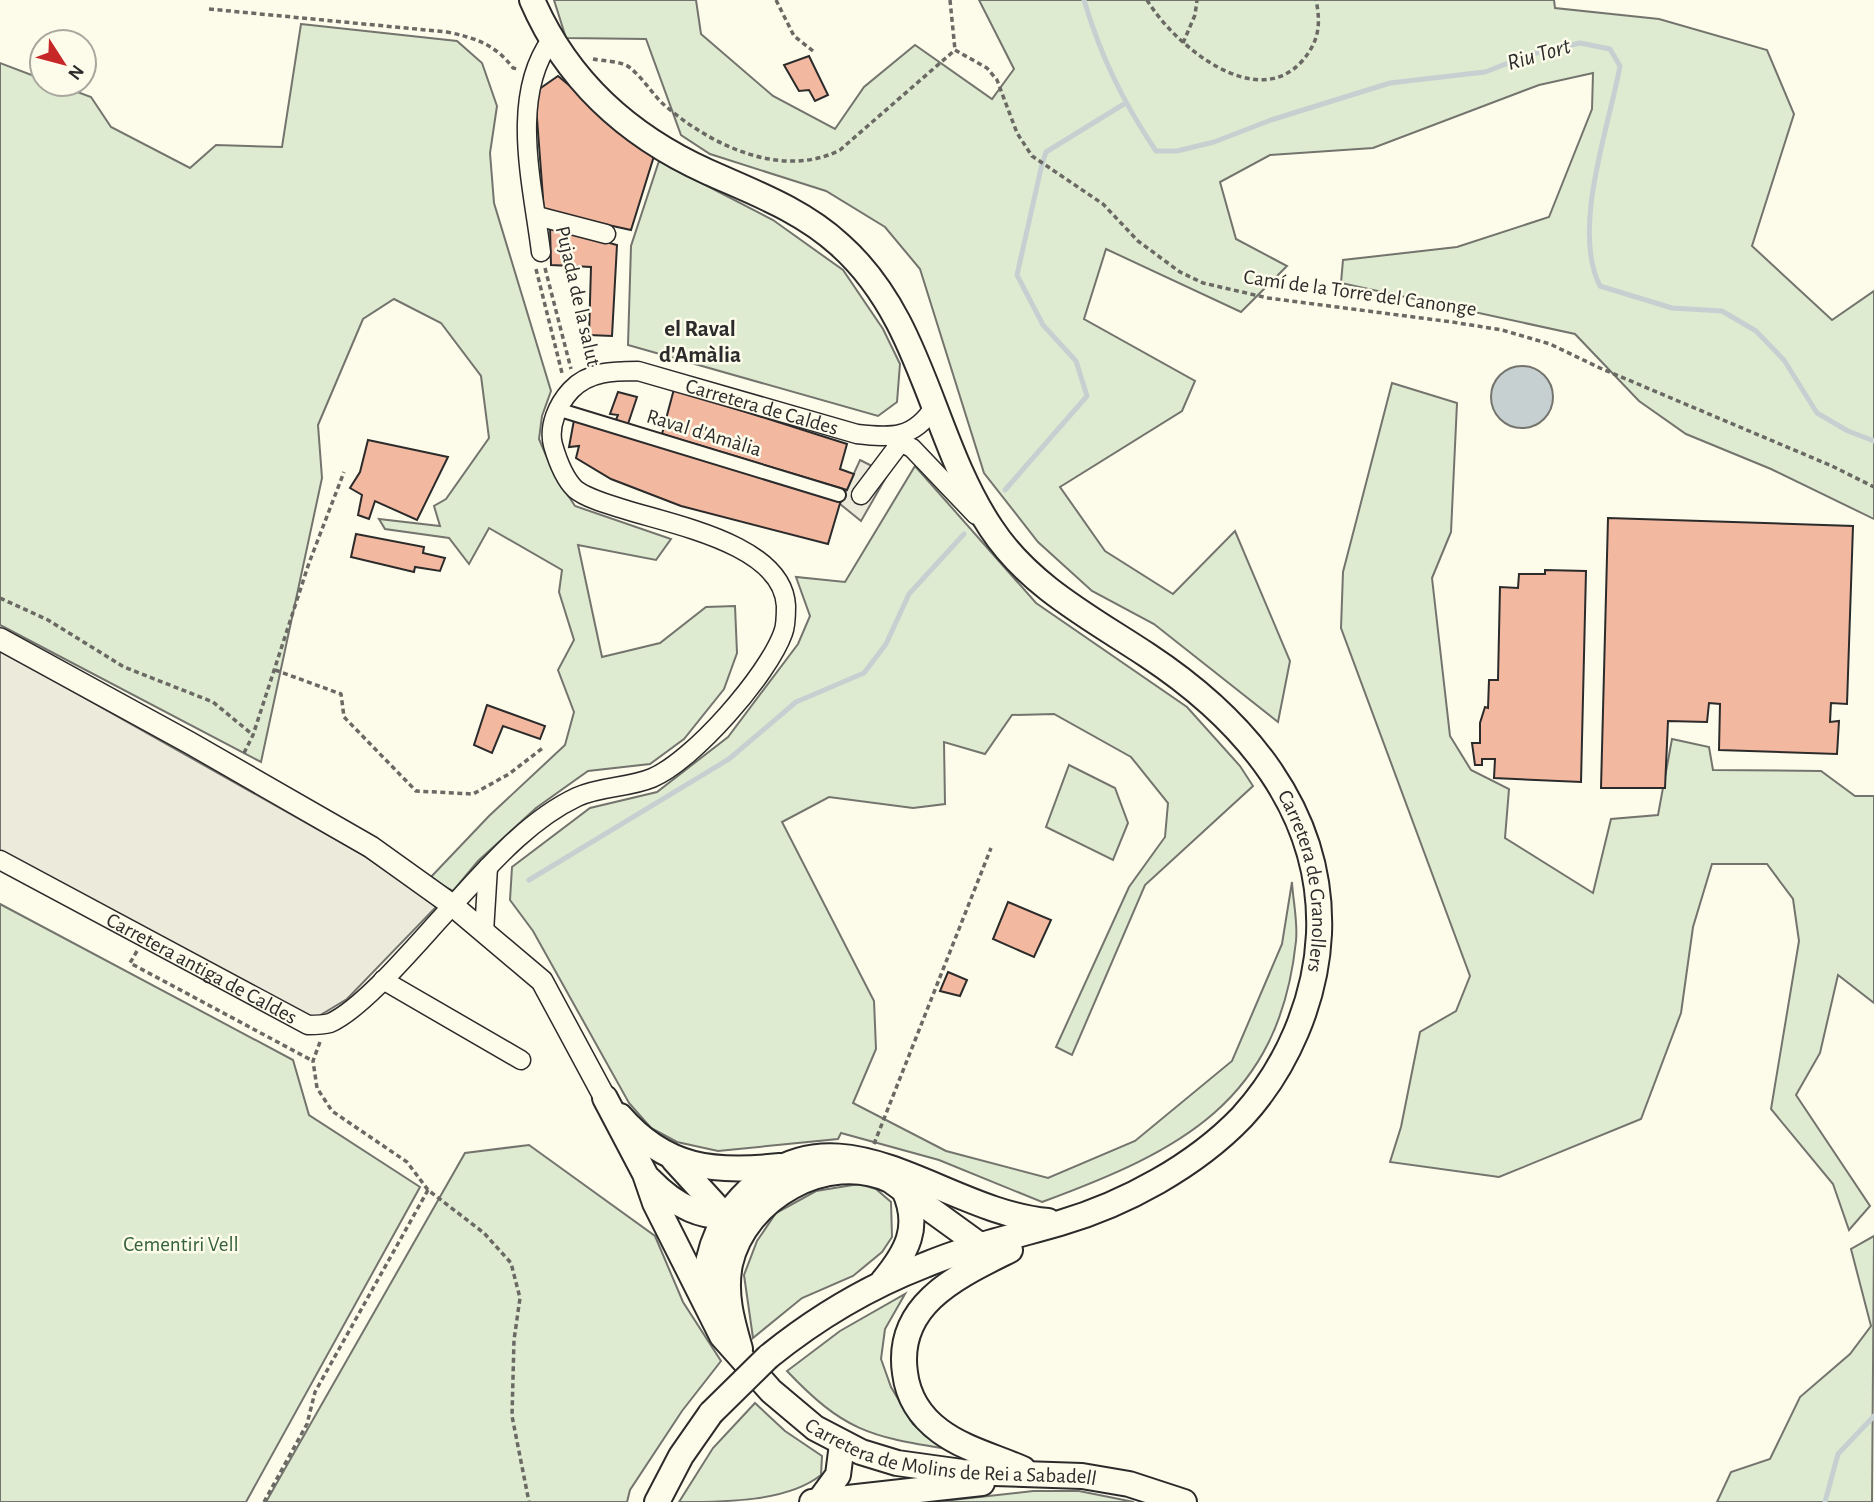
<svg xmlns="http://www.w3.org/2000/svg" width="1874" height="1502" viewBox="0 0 1874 1502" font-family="'Alegreya Sans',sans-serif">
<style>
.green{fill:#deebd1;stroke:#74746e;stroke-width:2}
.parking{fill:#eceadb;stroke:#74746e;stroke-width:2}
.water{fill:#c7d0d0;stroke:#74746e;stroke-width:2}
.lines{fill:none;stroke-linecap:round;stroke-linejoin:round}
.stream{stroke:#c7d0d0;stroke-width:5}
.building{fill:#f2b8a0;stroke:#2b2b2b;stroke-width:2}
.pedestrian-casing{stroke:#2b2b2b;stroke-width:16}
.minor-casing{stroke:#2b2b2b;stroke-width:21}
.tertiary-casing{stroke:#2b2b2b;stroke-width:24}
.secondary-casing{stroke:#2b2b2b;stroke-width:28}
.path{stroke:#6a6964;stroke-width:3.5;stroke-dasharray:5 3.5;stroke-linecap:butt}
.pedestrian{stroke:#fdfbea;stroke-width:12}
.minor{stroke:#fdfbea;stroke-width:18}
.tertiary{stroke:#fdfbea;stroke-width:21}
.secondary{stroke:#fdfbea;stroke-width:24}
.secondary-bridge-casing{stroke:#2b2b2b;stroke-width:28;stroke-linecap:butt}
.secondary-bridge{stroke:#fdfbea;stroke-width:24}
.labels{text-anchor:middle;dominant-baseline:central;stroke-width:5;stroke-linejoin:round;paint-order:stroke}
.street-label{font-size:21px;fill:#2b2b2b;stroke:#fdfbea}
.park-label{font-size:21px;fill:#34623c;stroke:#fdfbea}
.water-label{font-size:23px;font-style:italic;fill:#2b2b2b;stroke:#fdfbea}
.neighbourhood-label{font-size:23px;font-weight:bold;fill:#2b2b2b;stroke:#fdfbea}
</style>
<rect width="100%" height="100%" fill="#fdfbea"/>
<g class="green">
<path d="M554 0H696L701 34 773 96 835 129 864 87 915 45 992 99 1014 69 979 0H1554L1555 8 1659 19 1767 50 1794 114 1752 246 1832 320 1874 291V519L1771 469 1686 434 1639 401 1575 334 1341 283 1343 260 1457 247 1549 217 1592 109 1593 73 1539 85 1373 148 1270 155 1220 182 1236 239 1287 266 1241 312 1106 249 1084 319 1195 381 1182 411 1060 487 1105 551 1173 594 1235 531 1290 661 1278 722 1154 624 1092 591 1038 542 984 473 920 269 885 227 826 191 710 154 681 135 646 39 566 38Z"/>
<path d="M301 24 457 41 482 63 497 106 490 153 494 203 551 391 542 416 539 439 554 474 575 506 671 539 656 560 578 545 602 657 660 643 706 607 735 606 737 653 724 689 684 739 650 764 588 771 536 808 478 861 453 891 429 879 489 816 565 745 574 712 558 670 574 640 559 592 562 570 489 528 469 564 449 538 385 529 379 519 440 526 434 506 446 499 489 438 481 376 441 323 394 299 363 319 318 425 322 478 261 762 0 625V63L42 79V84H56L91 97 111 127 190 168 216 145 282 147Z"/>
<path d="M659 161 773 220 843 270 883 329 900 364 897 402 878 416 628 345 631 246Z"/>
<path d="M1392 383 1457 403 1451 532 1432 578 1450 736 1471 770 1509 789 1505 838 1593 893 1611 819 1658 815 1672 739 1709 747 1713 770 1821 771 1855 796H1874V1003L1838 975 1820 1053 1796 1095 1870 1206 1849 1230 1833 1184 1771 1109 1799 941 1793 899 1767 864H1712L1693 927 1681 1013 1641 1119 1499 1177 1390 1162 1401 1127 1420 1032 1456 1011 1470 976 1341 628 1343 572Z"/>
<path d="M915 466 1036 603 1187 707 1240 766 1253 786 1145 885 1072 1055 1056 1047 1129 887 1165 837 1168 803 1131 757 1054 714 1012 715 985 754 944 742 945 804 913 808 829 797 782 822 874 1001 876 1049 853 1103 946 1151 1048 1178 1135 1141 1232 1061 1282 944 1292 882C1293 901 1298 922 1296 941 1279 1102 1180 1151 1042 1202L939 1160 841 1133 838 1139 718 1151 677 1142 651 1128 629 1103 533 931 510 900 512 867 590 808 657 792 728 737 798 644 810 616 796 577 845 582Z"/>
<path d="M1069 765 1115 788 1128 823 1113 860 1046 827Z"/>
<path d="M0 904 293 1060 309 1115 420 1187 246 1502H0Z"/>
<path d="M529 1145 655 1236 683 1302 721 1361 682 1411 630 1490 627 1502H266L465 1153Z"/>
<path d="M859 1184 876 1189 891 1202 892 1237 882 1252 853 1276 802 1298 753 1338 744 1275 757 1241 776 1213 816 1191Z"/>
<path d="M1874 1236 1872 1502H1717L1731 1472 1770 1459 1800 1397 1850 1354 1871 1326 1851 1249Z"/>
<path d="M905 1294 885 1329 881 1359 891 1387 913 1424 948 1449C869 1437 843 1430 787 1371L840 1331Z"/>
<path d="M755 1403 785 1431 822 1456 821 1475C787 1502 725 1502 679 1502L713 1448Z"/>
<path d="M1033 1491H1079L1134 1502H934Z"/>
</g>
<g class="parking">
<path d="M860 460 888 474 861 521 840 504Z"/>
<path d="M0 650 363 855 437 906 347 999 309 1022 0 858Z"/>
</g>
<circle class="water" cx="1522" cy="397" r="31"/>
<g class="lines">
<g class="stream">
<path d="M1084 0C1101 57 1123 102 1156 151H1177L1214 142 1271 120 1390 83 1485 72 1532 54 1580 43 1610 49 1620 66C1609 127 1571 229 1600 286L1672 308 1722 311 1756 331 1784 360 1817 413 1848 431 1874 441"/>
<path d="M1005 490 1087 396 1076 361 1043 325 1017 275 1042 164 1046 152 1124 104"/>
<path d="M529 880 729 759 796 702 864 673 886 644 909 594 964 534"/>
<path d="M1825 1502 1838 1454 1874 1416"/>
</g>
</g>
<g class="building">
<path d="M809 56 828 95 815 101 809 90 799 91 784 65Z"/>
<path d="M558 76 654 156 631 230 544 211 535 92Z"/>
<path d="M550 227 617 245 612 336 589 335 591 267 551 265Z"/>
<path d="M674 389 847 444 840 469 854 474 847 490 662 434Z"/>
<path d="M618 392 637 397 628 424 615 422 618 415 610 414Z"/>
<path d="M574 420 841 500 828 544 681 506 611 479 576 458 579 446 569 447Z"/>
<path d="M368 440 448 457 417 520 375 501 369 519 358 515 362 495 350 488 360 472Z"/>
<path d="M1608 518 1853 526 1847 704 1831 703 1830 722 1839 721 1837 754 1719 750 1720 704 1709 703 1707 722 1668 721 1665 788H1601Z"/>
<path d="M356 534 424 547 423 553 445 558 440 571 415 567 414 572 351 557Z"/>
<path d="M1545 570 1586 571 1581 782 1494 778 1495 759H1482V765H1475L1472 743H1480V723L1485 707 1488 708 1489 680H1498L1500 587 1518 588 1519 574H1545Z"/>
<path d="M487 705 545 726 540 739 503 726 492 753 474 745Z"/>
<path d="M1008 902 1051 920 1034 957 993 939Z"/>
<path d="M948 972 967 980 960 996 940 991Z"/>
</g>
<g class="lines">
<defs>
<path id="pedestrian" d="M557 409 839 495"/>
<g id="minor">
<path d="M537 216 606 234"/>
<path d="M541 252C533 186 509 98 551 40"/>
<path d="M892 438 912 448 976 515"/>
<path d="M861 495 901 442"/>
<path id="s1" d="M0 860 308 1025C315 1025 323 1025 330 1023 366 1007 424 935 453 905 489 866 528 820 577 797 601 786 628 788 652 778 693 761 768 675 783 633 786 626 786 614 786 606 783 543 668 524 620 508 607 504 586 498 575 489 564 478 557 459 553 445 548 426 558 404 571 390 589 371 614 371 638 371L857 434C891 438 914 439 934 407"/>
<path d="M484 932 488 867"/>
<path d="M383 980 521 1060"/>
</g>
<path id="tertiary" d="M0 639 190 743 371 847 452 905 542 981 605 1098"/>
<g id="secondary">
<path id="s2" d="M532 0C567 81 628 136 708 172 755 193 802 210 840 245 924 320 931 438 991 528 1029 586 1091 618 1147 655 1244 719 1324 811 1319 934 1316 1000 1287 1068 1242 1117 1195 1166 1125 1204 1060 1223 1015 1236 968 1247 925 1265 868 1287 816 1318 768 1357"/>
<path id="s3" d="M605 1098 645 1174 655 1203 722 1336 771 1391 815 1428 861 1452 897 1463 962 1472 1082 1476 1129 1484 1184 1502"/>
<path d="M620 1116C666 1169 714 1173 780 1166"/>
<path d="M674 1160 726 1217 727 1223"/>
<path d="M650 1180C673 1204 705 1223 738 1213"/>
<path d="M1010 1250C958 1276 895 1304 905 1373 908 1397 921 1417 940 1431 964 1449 996 1457 1023 1469"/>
<path d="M883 1281C907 1252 921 1227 904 1190"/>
<path d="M706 1301C703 1263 715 1225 741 1198 837 1096 940 1212 1048 1221"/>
<path d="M740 1349C732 1321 724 1294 730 1264 745 1198 827 1151 890 1180L981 1246"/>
<path d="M819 1501 838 1475 842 1444"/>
<path d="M657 1502 681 1456 711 1413"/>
<path d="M812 1502 982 1483"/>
</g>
</defs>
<use href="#pedestrian" class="pedestrian-casing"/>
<use href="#minor" class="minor-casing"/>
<use href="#tertiary" class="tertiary-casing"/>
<use href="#secondary" class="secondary-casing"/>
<g class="path">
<path d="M776 0 794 36 813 51"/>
<path d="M950 0 955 50"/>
<path d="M1147 0C1174 45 1257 114 1303 60 1319 41 1321 24 1316 0"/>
<path d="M209 9 447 32C475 38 495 44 513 68L518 69"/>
<path d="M1183 43 1195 15 1197 0"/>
<path d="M955 50 987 68 997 80 1017 133 1032 156 1103 204 1138 241 1180 272 1203 283 1268 298 1452 322 1502 330 1550 344 1600 368 1832 466 1874 487"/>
<path d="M593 59C603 61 621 61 629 67 642 77 651 92 662 103 708 144 781 180 840 150L955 50"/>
<path d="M545 268 571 369"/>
<path d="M536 269 562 373"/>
<path d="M0 598 48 620 124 667 213 702 253 735"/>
<path d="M275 670 341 694 344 717 416 791 473 794 509 774 544 747"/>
<path d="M244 753 253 735 309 563 344 472"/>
<path d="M137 951 130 963 313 1061"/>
<path d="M320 1042 313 1061 317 1088 332 1111 407 1162 428 1190 484 1233 511 1263 520 1298 514 1340 512 1416 529 1502"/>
<path d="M874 1144 991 848"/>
<path d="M264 1502 307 1424 315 1392 428 1190"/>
</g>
<use href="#pedestrian" class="pedestrian"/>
<use href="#minor" class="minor"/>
<use href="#tertiary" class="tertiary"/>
<use href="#secondary" class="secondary"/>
<defs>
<path id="secondary-bridge" d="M711 1413 768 1357"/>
</defs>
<use href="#secondary-bridge" class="secondary-bridge-casing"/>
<use href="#secondary-bridge" class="secondary-bridge"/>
</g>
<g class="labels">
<g class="street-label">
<text transform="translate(1360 293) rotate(8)">Camí de la Torre del Canonge</text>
<text transform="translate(578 296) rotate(77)">Pujada de la salut</text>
<text stroke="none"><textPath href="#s1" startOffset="1575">Carretera de Caldes</textPath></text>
<text transform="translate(704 433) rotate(17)">Raval d'Amàlia</text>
<text stroke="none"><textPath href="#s2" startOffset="1218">Carretera de Granollers</textPath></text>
<text stroke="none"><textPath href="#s1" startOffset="229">Carretera antiga de Caldes</textPath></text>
<text stroke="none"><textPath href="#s3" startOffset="537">Carretera de Molins de Rei a Sabadell</textPath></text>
</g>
<g class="park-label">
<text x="181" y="1244">Cementiri Vell</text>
</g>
<g class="water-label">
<text transform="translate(1539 55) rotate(-16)">Riu Tort</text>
</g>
<g class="neighbourhood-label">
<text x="700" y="329">el Raval<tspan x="700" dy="26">d'Amàlia</tspan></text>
</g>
</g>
<g transform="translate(63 63) rotate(126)"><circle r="33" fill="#fdfbea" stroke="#a9a89e" stroke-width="2"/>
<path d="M0-5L12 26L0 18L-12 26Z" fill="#c62828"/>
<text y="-10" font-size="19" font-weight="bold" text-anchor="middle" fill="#2b2b2b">N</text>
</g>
</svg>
